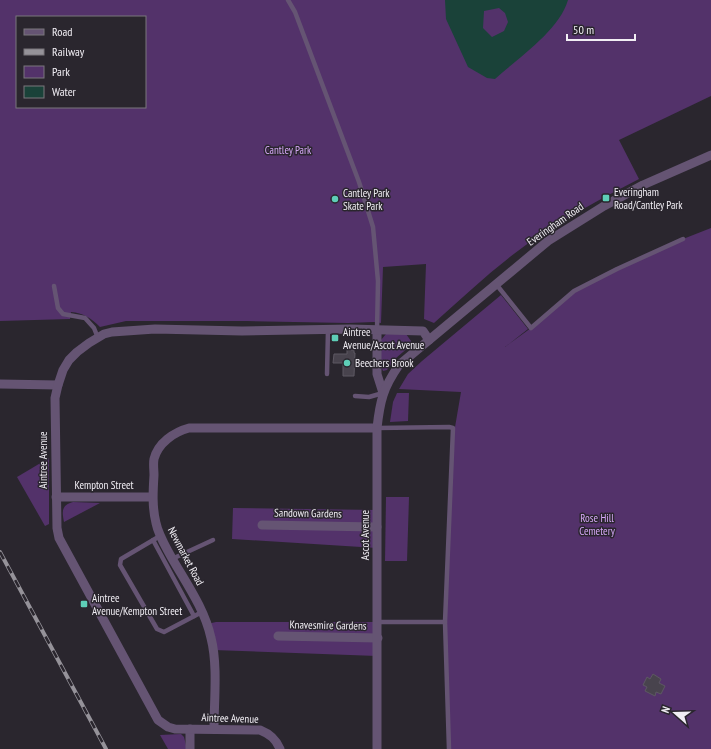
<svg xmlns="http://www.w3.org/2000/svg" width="711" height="749" viewBox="0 0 711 749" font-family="'PT Sans Narrow',sans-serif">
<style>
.green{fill:#53326a;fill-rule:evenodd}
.water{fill:#1a4239;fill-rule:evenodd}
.building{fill:#48434d;stroke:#5d5862}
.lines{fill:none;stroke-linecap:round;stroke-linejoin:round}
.service{stroke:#655473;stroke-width:4.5}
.minor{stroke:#655473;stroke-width:9}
.rail-casing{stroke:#959299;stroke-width:4}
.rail{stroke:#2a262e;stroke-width:2.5;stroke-dasharray:8;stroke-linecap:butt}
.poi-dot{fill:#5eceb7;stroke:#2a262e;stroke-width:1.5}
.labels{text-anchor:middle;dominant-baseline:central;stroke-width:3;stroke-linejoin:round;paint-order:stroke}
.park-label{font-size:11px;fill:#d6a8f7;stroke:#2a262e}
.poi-label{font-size:11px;fill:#f1eef4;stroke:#2a262e;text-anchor:start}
.street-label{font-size:11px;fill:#f1eef4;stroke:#2a262e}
</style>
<rect width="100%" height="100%" fill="#2a262e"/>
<g class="green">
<path d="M0 0H711V96L619 140 639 179C602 198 565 218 530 242 496 266 465 295 434 323L424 319 426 264 383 267 381 323 374 322 348 323 247 321H126L100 327C91 318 83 313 71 312L70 319 0 321ZM17 17H145V107H17Z"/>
<path d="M711 228V749H449L445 622 454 433 461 392 399 389 408 374 422 361 501 295 528 329 505 347 531 328 574 291 683 239Z"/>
<path d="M386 334H406L411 341 410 346 396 358 387 370 383 371 381 366V340Z"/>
<path d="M397 393H409L408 421 390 422 393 402Z"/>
<path d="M49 458V524L45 526 17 477Z"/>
<path d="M386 497H409L407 561H385Z"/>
<path d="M73 502 100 503 64 522C62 512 61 505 73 502Z"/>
<path d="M233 508 378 510 377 548 232 539Z"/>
<path d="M216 622H378L377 656 213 650 207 624Z"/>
<path d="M181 734 184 737 187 749H168L160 735Z"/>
</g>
<path class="water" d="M445 0H568C559 31 518 58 495 79L487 78 468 67 446 19ZM499 8 505 13 508 22 504 31 492 37 483 28 484 11Z"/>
<g class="building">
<path d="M347 350H354V353H355L354 376H343V363H333L334 354H347Z"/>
<path d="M653 674 661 679 659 683 665 686 661 694 656 692 655 696 645 691 647 687 643 685 647 677 650 679Z"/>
</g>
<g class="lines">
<g class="service">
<path d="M288 0 295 12 359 182 373 227 378 281 377 330"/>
<path d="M496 284 531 328 574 291 617 269 683 239"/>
<path d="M54 286 58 308 63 314 85 318 94 328 98 338"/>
<path d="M327 374 328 330"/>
<path d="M355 396 369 397 383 393"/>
<path d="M377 428 449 427 453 428 445 622 449 749"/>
<path d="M160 536 121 559 120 565 157 629 164 632 202 612"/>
<path d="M153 540 194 616"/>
<path d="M172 559 213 540"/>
<path d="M378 622H445"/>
</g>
<g class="minor">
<path d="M377 330V374L383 393"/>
<path d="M0 384 58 385"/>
<path d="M56 497H152"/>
<path d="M262 525 377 527"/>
<path d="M278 636 378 638"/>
<path d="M190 729V749"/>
<path d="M214 729C214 701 218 665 211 638 204 606 183 579 168 551 163 542 158 533 156 523 152 507 153 491 154 475 154 470 153 464 154 459 158 443 174 432 189 428H377"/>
<path d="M280 749C276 739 270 734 260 730L175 729 168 727 158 720 59 538 57 528 55 398 58 385 63 370 69 360 77 352 89 343 104 334 112 332 155 329 242 331 350 329 423 331 429 340"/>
<path d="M377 749V428C380 401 383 388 399 365L548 241 604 206 643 185 711 155"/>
</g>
<defs>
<path id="rail" d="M0 552 106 749"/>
</defs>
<use href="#rail" class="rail-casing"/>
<use href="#rail" class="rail"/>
</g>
<g class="poi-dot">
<rect x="602" y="194" width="8" height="8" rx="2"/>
<circle cx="335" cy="199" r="4"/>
<rect x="331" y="334" width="8" height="8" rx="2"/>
<circle cx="347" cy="363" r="4"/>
<rect x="80" y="600" width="8" height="8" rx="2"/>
</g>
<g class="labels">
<g class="park-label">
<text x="288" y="150">Cantley Park</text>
<text x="597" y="518">Rose Hill<tspan x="597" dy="13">Cemetery</tspan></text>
</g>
<g class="poi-label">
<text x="614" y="192">Everingham<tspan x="614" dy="13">Road/Cantley Park</tspan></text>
<text x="343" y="193">Cantley Park<tspan x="343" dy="13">Skate Park</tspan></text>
<text x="343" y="332">Aintree<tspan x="343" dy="13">Avenue/Ascot Avenue</tspan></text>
<text x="355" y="363">Beechers Brook</text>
<text x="92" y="598">Aintree<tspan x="92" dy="13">Avenue/Kempton Street</tspan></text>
</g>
<g class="street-label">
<text transform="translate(555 224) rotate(-35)">Everingham Road</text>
<text transform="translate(43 460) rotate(-90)">Aintree Avenue</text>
<text x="104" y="485">Kempton Street</text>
<text transform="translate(308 513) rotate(1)">Sandown Gardens</text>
<text transform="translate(365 535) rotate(-90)">Ascot Avenue</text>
<text transform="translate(186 556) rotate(62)">Newmarket Road</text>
<text transform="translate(328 625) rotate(1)">Knavesmire Gardens</text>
<text transform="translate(230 718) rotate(2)">Aintree Avenue</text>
</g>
</g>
<rect x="16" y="16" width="130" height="92" fill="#2a262e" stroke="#7a767d"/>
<rect x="24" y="29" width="20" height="6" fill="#655473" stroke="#7a767d"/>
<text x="52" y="36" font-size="12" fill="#f1eef4">Road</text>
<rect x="24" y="49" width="20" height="6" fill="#959299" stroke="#7a767d"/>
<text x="52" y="56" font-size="12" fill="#f1eef4">Railway</text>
<rect x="24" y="66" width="20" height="12" fill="#53326a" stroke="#7a767d"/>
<text x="52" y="76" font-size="12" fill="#f1eef4">Park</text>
<rect x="24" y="86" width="20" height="12" fill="#1a4239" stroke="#7a767d"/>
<text x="52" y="96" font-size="12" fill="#f1eef4">Water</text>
<g transform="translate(675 713) rotate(290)" stroke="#2a262e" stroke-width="3" paint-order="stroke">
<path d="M0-3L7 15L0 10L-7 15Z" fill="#f1eef4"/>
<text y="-6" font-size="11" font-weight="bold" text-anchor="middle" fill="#f1eef4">N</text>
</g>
<path d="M567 34v6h68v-6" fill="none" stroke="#f1eef4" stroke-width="2"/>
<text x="573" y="34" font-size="12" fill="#f1eef4" stroke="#2a262e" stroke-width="3" paint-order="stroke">50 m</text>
</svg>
